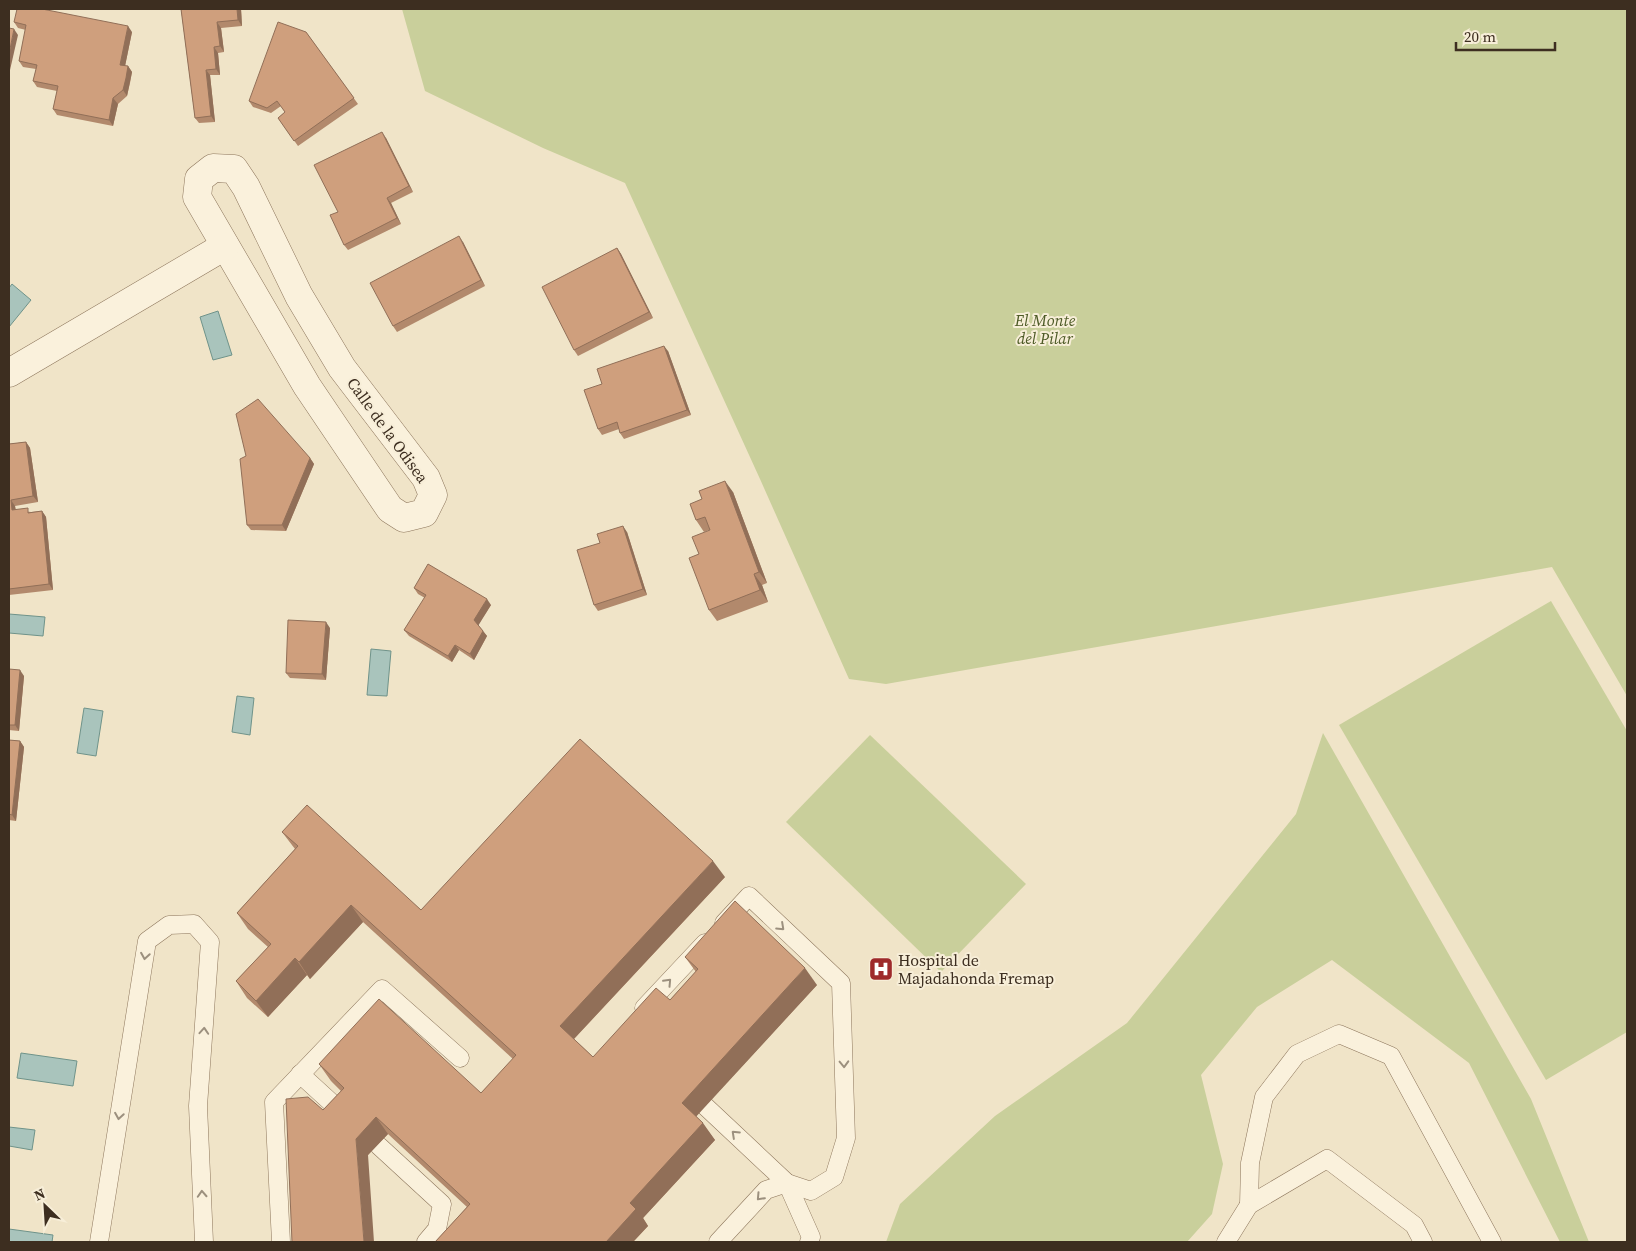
<svg xmlns="http://www.w3.org/2000/svg" width="1636" height="1251" viewBox="0 0 1636 1251" font-family="'Source Serif 4',serif">
<style>
.green{fill:#c9cf9b}
.water{fill:#a9c4bc;stroke:#6f938a}
.lines{fill:none;stroke-linecap:round;stroke-linejoin:round}
.lane-casing{stroke:#8d765c;stroke-width:19}
.street-casing{stroke:#8d765c;stroke-width:29}
.lane{stroke:#faf1dc;stroke-width:18}
.street{stroke:#faf1dc;stroke-width:28}
.wall{fill:#b2896c}
.shaded-wall{fill:#916f58}
.building{fill:#cf9f7d;stroke:#916f58}
.oneway{stroke:#9c907e}
.labels{text-anchor:middle;dominant-baseline:central;stroke-width:4;stroke-linejoin:round;paint-order:stroke}
.park-label{font-size:16px;font-style:italic;fill:#4d5a26;stroke:#f7eed8}
.street-label{font-size:16px;fill:#3d2e20;stroke:#f7eed8}
.poi-label{font-size:16px;fill:#3d2e20;stroke:#f7eed8;text-anchor:start}
</style>
<rect width="100%" height="100%" fill="#f0e4c8"/>
<g class="green">
<path d="M402 9H1627V696L1552 567 886 684 849 679 760 479 625 183 543 148 425 91Z"/>
<path d="M1551 601 1627 731V1032L1546 1080 1339 725Z"/>
<path d="M1323 733 1531 1099 1589 1242H1560L1469 1063 1332 960 1257 1007 1201 1075 1223 1164 1212 1214 1187 1242H886L900 1204 995 1116 1127 1023 1296 814Z"/>
<path d="M870 735 1026 884 941 972 786 822Z"/>
</g>
<g class="water">
<path d="M12 284 31 300 9 327V288Z"/>
<path d="M218 311 232 355 213 360 200 317Z"/>
<path d="M9 614 45 617 43 636 9 633Z"/>
<path d="M371 649 391 651 387 696 367 695Z"/>
<path d="M237 696 254 698 250 735 232 732Z"/>
<path d="M84 708 103 711 96 756 77 753Z"/>
<path d="M21 1053 77 1061 73 1086 17 1078Z"/>
<path d="M9 1127 35 1130 32 1150 9 1146Z"/>
<path d="M9 1229 53 1235 52 1242H9Z"/>
</g>
<g class="lines">
<defs>
<g id="lane">
<path d="M644 1008 705 943"/>
<path d="M300 1074 335 1106"/>
<path d="M705 1106 787 1183 811 1237 809 1242"/>
<path d="M379 1146 442 1204 437 1229 426 1242"/>
<path d="M1249 1205 1250 1163 1264 1097 1297 1054 1339 1034 1391 1056 1492 1242"/>
<path d="M99 1242 147 941 169 925 194 924 210 942 198 1106 204 1242"/>
<path d="M281 1242 274 1102 382 989 460 1058"/>
<path d="M718 1242 766 1190 787 1183 811 1191 834 1177 846 1138 841 983 749 896 724 923"/>
<path d="M1226 1242 1249 1205 1327 1159 1414 1225 1423 1242"/>
</g>
<g id="street">
<path d="M213 168 234 169 246 187 299 296 342 368 426 478 433 495 424 513 404 518 390 509 307 386 197 197 199 179Z"/>
<path d="M9 373 225 246"/>
</g>
</defs>
<use href="#lane" class="lane-casing"/>
<use href="#street" class="street-casing"/>
<use href="#lane" class="lane"/>
<use href="#street" class="street"/>
</g>
<g class="wall">
<path d="M181 9H241L242 26 221 28 224 52 218 53 220 75H210L215 122 199 123 195 118Z"/>
<path d="M14 22 132 32 125 66H128L132 72 130 83 127 96 118 104 113 126 57 115 53 109 57 91 37 87 33 81 36 69 23 67 19 61 26 30 18 28Z"/>
<path d="M306 32 358 104 298 146 278 118 285 112 281 106 271 113 253 107 249 101Z"/>
<path d="M386 138 413 192 391 203 401 224 348 250 344 245 338 212Z"/>
<path d="M463 242 485 286 397 332 393 326Z"/>
<path d="M617 248 621 254 653 318 578 356 574 350Z"/>
<path d="M668 351 691 415 624 439 620 433 619 429 602 435 598 429 602 384Z"/>
<path d="M26 442 30 448 38 502 15 506 16 510 31 512 42 511 46 517 53 590 9 595V444Z"/>
<path d="M310 458 314 464 286 531 251 530 247 525Z"/>
<path d="M733 492 767 583 762 585 768 602 717 621 709 610 710 530H709L704 532 696 520Z"/>
<path d="M627 532 647 595 598 611 594 605 600 543Z"/>
<path d="M414 588 491 605 478 625 487 636 474 660 459 650 452 662 409 636 404 630 425 598 418 594Z"/>
<path d="M330 628 326 680 290 678 286 673Z"/>
<path d="M9 669 24 676 19 731 9 730Z"/>
<path d="M9 739 10 740 20 741 24 747 16 821 9 820Z"/>
<path d="M282 832 421 910 725 877 574 1039 593 1057 670 1000 696 972 685 957 817 985 696 1116 715 1140 643 1218 648 1226 633 1242H435L467 1207 388 1134 368 1155 323 1110 341 1091 331 1081 319 1064 481 1093 513 1059 363 922 310 979 307 975 268 1017 247 998 236 981 268 947 248 929 237 913 295 849Z"/>
</g>
<g class="shaded-wall">
<path d="M237 9H241L242 26 238 20Z"/>
<path d="M217 22 221 28 224 52 220 46Z"/>
<path d="M128 26 132 32 124 71 120 65Z"/>
<path d="M14 29 18 35 10 70 9 68V54Z"/>
<path d="M214 47 218 53 220 75 216 69Z"/>
<path d="M128 66 132 72 127 96 123 90Z"/>
<path d="M206 70 210 75 215 122 211 116Z"/>
<path d="M113 98 118 104 113 126 109 120Z"/>
<path d="M382 132 386 138 413 192 409 186Z"/>
<path d="M387 198 391 203 401 224 397 218Z"/>
<path d="M459 236 463 242 485 286 481 280Z"/>
<path d="M617 248 621 254 653 318 649 312Z"/>
<path d="M664 346 668 351 691 415 687 410Z"/>
<path d="M26 442 30 448 38 502 33 496Z"/>
<path d="M310 458 314 464 286 531 282 525Z"/>
<path d="M725 481 733 492 767 583 759 572Z"/>
<path d="M11 500 15 506 16 516 12 510Z"/>
<path d="M42 511 46 517 53 590 49 584Z"/>
<path d="M623 526 627 532 647 595 643 589Z"/>
<path d="M754 574 762 585 768 602 760 590Z"/>
<path d="M487 599 491 605 478 626 474 620Z"/>
<path d="M326 622 330 628 326 680 322 674Z"/>
<path d="M483 631 487 636 474 660 470 654Z"/>
<path d="M455 645 459 650 452 662 448 656Z"/>
<path d="M20 670 24 676 19 731 15 725Z"/>
<path d="M20 741 24 747 16 821 12 815Z"/>
<path d="M713 861 725 877 571 1042 560 1026Z"/>
<path d="M351 905 363 922 310 979 299 962Z"/>
<path d="M295 958 307 975 268 1017 256 1001Z"/>
<path d="M805 968 817 985 693 1120 682 1103Z"/>
<path d="M376 1117 388 1134 368 1155 374 1242H364L356 1139Z"/>
<path d="M703 1123 715 1140 643 1218 648 1226 633 1242H606L630 1203Z"/>
</g>
<g class="building">
<path d="M17 9H42L128 26 120 65 128 66 126 78 123 90 113 98 109 120 53 109 58 86 33 81 37 65 19 61 26 25 14 22Z"/>
<path d="M181 9H237L238 20 217 22 220 46 214 47 216 69 206 70 211 116 195 118Z"/>
<path d="M278 22 306 32 354 98 294 141 278 118 285 112 277 101 267 108 249 101Z"/>
<path d="M9 28 14 29 9 54Z"/>
<path d="M382 132 409 186 387 198 397 218 344 245 330 215 338 212 314 165Z"/>
<path d="M459 236 481 280 393 326 370 283Z"/>
<path d="M617 248 649 312 574 350 542 287Z"/>
<path d="M664 346 687 410 620 433 617 422 598 429 584 390 602 384 597 369Z"/>
<path d="M258 399 310 458 282 525H247L240 459 246 456 236 414Z"/>
<path d="M26 442 33 496 11 500 12 510 28 508V513L42 511 49 584 9 589V444Z"/>
<path d="M725 481 759 572 754 574 760 590 709 610 689 558 699 554 692 537 710 530 705 517 696 520 690 504 702 499 699 491Z"/>
<path d="M623 526 643 589 594 605 577 550 600 543 597 534Z"/>
<path d="M428 564 487 599 474 620 483 631 470 654 455 645 448 656 404 630 426 595 414 588Z"/>
<path d="M288 620 326 622 322 674 286 673Z"/>
<path d="M9 669 20 670 15 725H9Z"/>
<path d="M580 739 713 861 560 1026 593 1057 656 988 670 1000 698 969 685 957 735 901 805 968 682 1103 703 1123 630 1203 636 1209 606 1242H435L470 1204 376 1117 356 1139 364 1242H292L286 1099 308 1097 323 1110 344 1088 319 1064 379 999 481 1093 516 1055 351 905 299 962 295 958 256 1001 236 981 271 944 237 913 298 846 282 832 307 805 421 910Z"/>
<path d="M9 740 20 741 12 815 9 814Z"/>
</g>
<defs><path id="oneway-chevron" d="M-2-3.5L2.5 0L-2 3.5" fill="none" stroke-width="1.6" stroke-linecap="round" stroke-linejoin="round" transform="scale(1.25)"/></defs>
<g class="oneway">
<use href="#oneway-chevron" transform="translate(781 927) rotate(43)"/>
<use href="#oneway-chevron" transform="translate(145 956) rotate(99)"/>
<use href="#oneway-chevron" transform="translate(668 982) rotate(-47)"/>
<use href="#oneway-chevron" transform="translate(204 1031) rotate(-86)"/>
<use href="#oneway-chevron" transform="translate(844 1064) rotate(88)"/>
<use href="#oneway-chevron" transform="translate(119 1116) rotate(99)"/>
<use href="#oneway-chevron" transform="translate(735 1134) rotate(-137)"/>
<use href="#oneway-chevron" transform="translate(202 1194) rotate(-93)"/>
<use href="#oneway-chevron" transform="translate(760 1197) rotate(133)"/>
</g>
<defs>
<symbol id="hospital-square" viewBox="-11 -11 22 22"><rect x="-9" y="-9" width="18" height="18" rx="4" fill="#9e2a2b" stroke="#f7eed8"/><path d="M-5-5h3v3.5h4V-5h3V5h-3V1.5h-4V5h-3Z" fill="#fff"/></symbol>
</defs>
<g fill-rule="evenodd">
<use href="#hospital-square" x="867" y="955" width="28" height="28"/>
</g>
<g class="labels">
<g class="park-label">
<text x="1045" y="320">El Monte<tspan x="1045" dy="18">del Pilar</tspan></text>
</g>
<g class="street-label">
<text transform="translate(388 430) rotate(54)">Calle de la Odisea</text>
</g>
<g class="poi-label">
<text x="898" y="960">Hospital de<tspan x="898" dy="18">Majadahonda Fremap</tspan></text>
</g>
</g>
<rect width="1636" height="1251" fill="none" stroke="#3d2e20" stroke-width="20"/>
<g transform="translate(45 1206) rotate(335)" stroke="#f7eed8" stroke-width="4" paint-order="stroke">
<path d="M0-4L9 19L0 12L-9 19Z" fill="#3d2e20"/>
<text y="-8" font-size="14" font-weight="bold" text-anchor="middle" fill="#3d2e20">N</text>
</g>
<path d="M1456 42v8h99v-8" fill="none" stroke="#3d2e20" stroke-width="2.5"/>
<text x="1464" y="42" font-size="15" fill="#3d2e20" stroke="#f7eed8" stroke-width="4" paint-order="stroke">20 m</text>
</svg>
